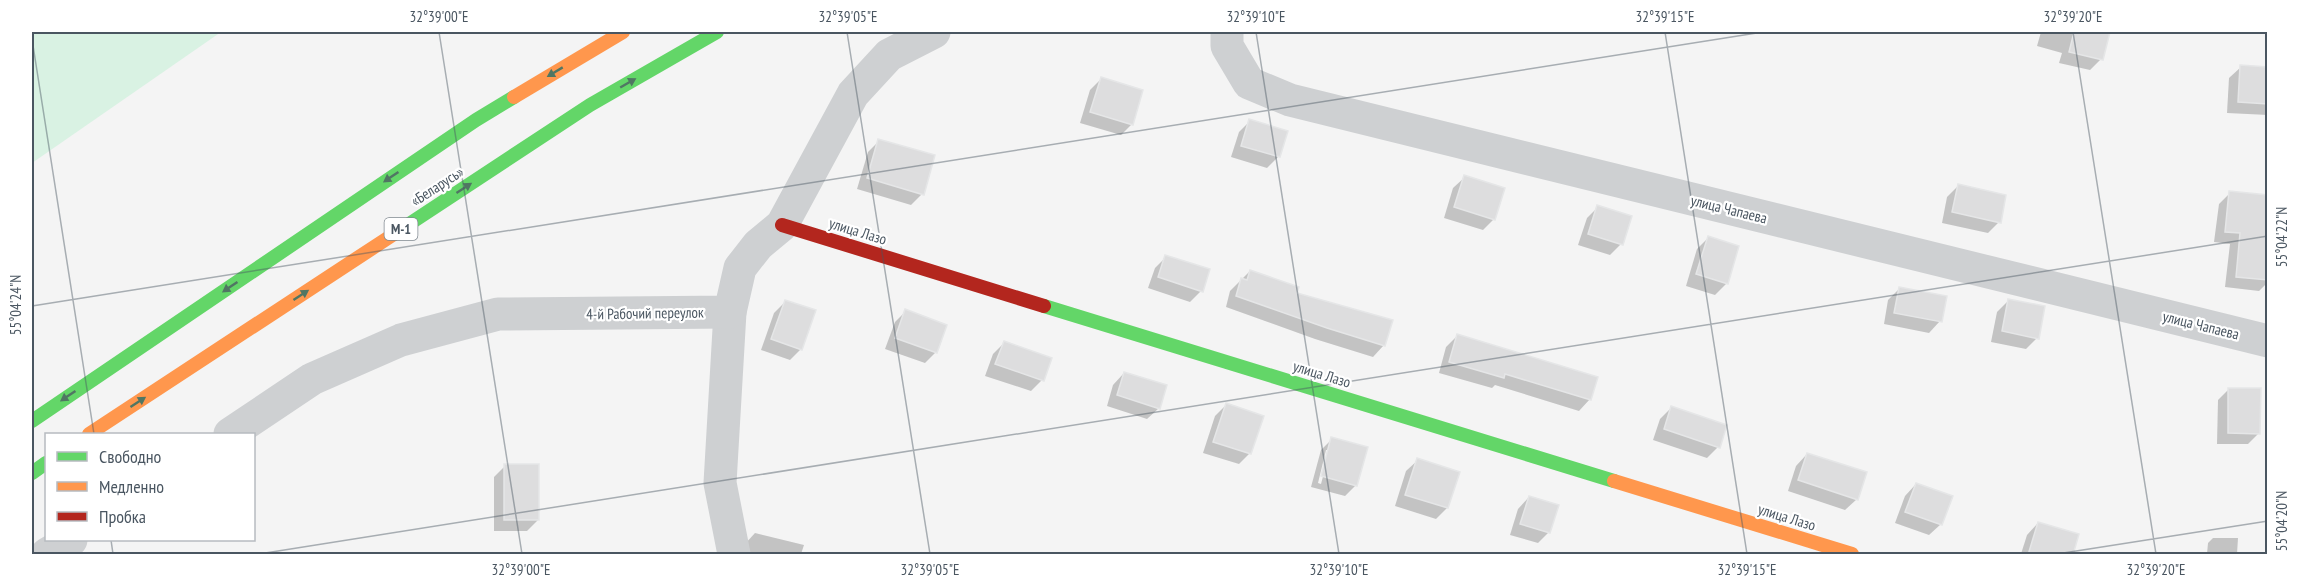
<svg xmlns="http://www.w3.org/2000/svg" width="2299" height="586" viewBox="0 0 2299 586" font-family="'PT Sans Narrow',sans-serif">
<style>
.green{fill:#d9f2e3}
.shadow{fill:#0003;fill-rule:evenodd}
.building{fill:#ddddde;stroke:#e5e6e7;stroke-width:1.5}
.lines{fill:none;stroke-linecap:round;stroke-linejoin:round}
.street{stroke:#ced0d2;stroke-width:33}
.fast{stroke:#63d668;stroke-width:14}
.slow{stroke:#ff974d;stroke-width:14}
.jam{stroke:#b3261e;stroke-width:14}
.oneway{fill:#507663}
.ticks{fill:none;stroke:#4a5661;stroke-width:1.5;stroke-opacity:0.45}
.labels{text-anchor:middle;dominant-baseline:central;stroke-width:4.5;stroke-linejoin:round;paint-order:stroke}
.shield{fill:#fff;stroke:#808990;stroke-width:1.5}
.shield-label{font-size:14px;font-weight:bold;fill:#4a5661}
.street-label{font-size:15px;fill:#4a5661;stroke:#fff}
.neatline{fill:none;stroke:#4a5661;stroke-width:2}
.ticks-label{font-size:15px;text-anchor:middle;fill:#4a5661}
</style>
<rect width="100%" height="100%" fill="#f4f4f4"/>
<path class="green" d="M32 32H221L32 163Z"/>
<g class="shadow">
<path d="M2041 32H2108L2101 59 2090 70 2059 63 2062 53 2037 46Z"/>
<path d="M2241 67 2268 69V115L2227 113 2229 78Z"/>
<path d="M1101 79 1132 124 1121 135 1080 123 1090 90Z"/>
<path d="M1250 121 1286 132 1278 157 1267 168 1231 157 1239 132Z"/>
<path d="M879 141 922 194 911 205 857 189 868 152Z"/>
<path d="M1465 177 1494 219 1483 230 1444 218 1453 188Z"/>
<path d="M1958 186 1999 222 1988 233 1942 223 1947 197Z"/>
<path d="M2230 193 2268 197V282L2259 291 2225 287 2230 244 2214 242 2219 204Z"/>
<path d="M1598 207 1621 244 1610 255 1578 245 1587 218Z"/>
<path d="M1708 238 1738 247 1726 284 1715 295 1686 286 1697 249Z"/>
<path d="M1166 257 1201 291 1190 302 1148 288 1155 268Z"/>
<path d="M1250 271 1295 294 1384 345 1373 357 1315 339 1226 307 1230 291Z"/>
<path d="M1899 289 1940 321 1929 333 1884 324 1888 300Z"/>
<path d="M2008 301 2037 338 2026 349 1991 342 1997 312Z"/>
<path d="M785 302 801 349 790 360 761 350 774 313Z"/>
<path d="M906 311 936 352 925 363 885 349 895 322Z"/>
<path d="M1457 336 1590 399 1579 411 1495 385 1492 388 1439 373 1446 347Z"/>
<path d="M1004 343 1042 380 1031 391 985 376 993 354Z"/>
<path d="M1124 373 1159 408 1147 419 1107 406 1113 385Z"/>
<path d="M2229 389 2259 433 2248 444H2217L2218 400Z"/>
<path d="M1226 405 1250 453 1239 464 1203 453 1215 416Z"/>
<path d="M1671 408 1718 447 1707 458 1653 440 1660 419Z"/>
<path d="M1332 439 1356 485 1345 496 1311 487 1321 450ZM1326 450H1330L1321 484 1318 483Z"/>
<path d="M1807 454 1857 499 1845 510 1788 491 1796 466Z"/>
<path d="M1418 460 1447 508 1436 519 1395 506 1406 471Z"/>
<path d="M505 466 538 520 527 531H494V477Z"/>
<path d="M1916 484 1941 524 1929 535 1895 523 1905 496Z"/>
<path d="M1529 497 1549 532 1538 543 1510 535 1518 509Z"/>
<path d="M2038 523 2072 554H2021L2027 535Z"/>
<path d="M755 533 804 545 801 554H741L744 545Z"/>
<path d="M2213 538H2238L2237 554H2207L2208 543Z"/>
</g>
<g class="building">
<path d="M2074 32H2110L2103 60 2069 52Z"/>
<path d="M2240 65 2268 67V104L2238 102Z"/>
<path d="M1101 77 1143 90 1133 125 1090 112Z"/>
<path d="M1249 119 1288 131 1280 157 1241 146Z"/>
<path d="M878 139 935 155 924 195 867 178Z"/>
<path d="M1464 175 1505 188 1495 220 1454 207Z"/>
<path d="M1958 184 2006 195 2001 223 1952 212Z"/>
<path d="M2229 191 2268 195V280L2236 277 2240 233 2225 232Z"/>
<path d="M1597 205 1632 216 1623 245 1588 234Z"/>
<path d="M1708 236 1739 246 1728 284 1696 274Z"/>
<path d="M1165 255 1210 269 1203 292 1158 277Z"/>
<path d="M1250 270 1299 287 1297 293 1393 320 1385 346 1327 328 1236 296 1241 278 1247 280Z"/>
<path d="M1899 287 1947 296 1942 322 1894 313Z"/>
<path d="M2008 299 2045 306 2039 339 2002 331Z"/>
<path d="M785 300 816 310 802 350 771 339Z"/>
<path d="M905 309 947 325 937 353 895 338Z"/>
<path d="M1457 334 1598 377 1591 400 1505 374 1504 378 1449 362Z"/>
<path d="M1004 341 1052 358 1044 381 995 364Z"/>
<path d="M1124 372 1167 385 1160 409 1117 395Z"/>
<path d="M2228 388H2261L2260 434 2228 433Z"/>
<path d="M1226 403 1264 416 1251 454 1213 442Z"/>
<path d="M1671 406 1727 425 1720 448 1664 429Z"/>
<path d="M1331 437 1368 447 1357 486 1321 476Z"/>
<path d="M1807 453 1867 472 1858 500 1798 480Z"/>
<path d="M1417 458 1460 472 1448 508 1405 495Z"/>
<rect x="504" y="464" width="35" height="56"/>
<path d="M1916 483 1953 496 1942 525 1905 512Z"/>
<path d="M1529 496 1559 505 1550 533 1520 524Z"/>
<path d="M2038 522 2079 534 2073 555H2028Z"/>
</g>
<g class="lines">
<g class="street">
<path d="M1227 32V46L1249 83 1290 100 2268 341"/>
<path d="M730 312 720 483 734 554"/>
<path d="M230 434 312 379 401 340 498 314 730 312 740 268 758 245 782 225 853 94 889 55 934 32"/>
<path d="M47 554 71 540"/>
</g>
<g class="fast">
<path d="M394 234 590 105 717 32"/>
<path d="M1044 306 1614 481"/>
<path d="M32 421 476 120 514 97"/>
<path d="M32 473 46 463"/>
</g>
<g class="slow">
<path d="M514 97 623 32"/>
<path d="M89 434 394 234"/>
<path d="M1614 481 1852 554"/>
</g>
<path class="jam" d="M782 225 1044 306"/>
</g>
<defs><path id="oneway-solid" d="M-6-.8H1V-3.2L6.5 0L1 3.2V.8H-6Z" transform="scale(1.5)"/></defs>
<g class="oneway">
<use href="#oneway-solid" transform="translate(555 72) rotate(149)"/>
<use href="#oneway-solid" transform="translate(628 83) rotate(-30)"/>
<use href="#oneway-solid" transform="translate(391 177) rotate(146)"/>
<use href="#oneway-solid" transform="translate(464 188) rotate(-33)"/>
<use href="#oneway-solid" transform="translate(230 287) rotate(146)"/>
<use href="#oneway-solid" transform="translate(301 295) rotate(-33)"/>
<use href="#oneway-solid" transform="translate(68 396) rotate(146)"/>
<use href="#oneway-solid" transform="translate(138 402) rotate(-33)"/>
</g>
<path class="ticks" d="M439 32 522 554M847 32 930 554M1256 32 1339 554M1665 32 1747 554M2073 32 2156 554M32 39 94 434M32 306 1763 32M111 540 113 554M259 554 2268 236M2057 554 2268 521"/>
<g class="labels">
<rect class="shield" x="384.5" y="218" width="33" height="22" rx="4.5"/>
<g class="shield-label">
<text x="401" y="229">М-1</text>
</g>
<g class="street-label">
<text transform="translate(437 186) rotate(-33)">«Беларусь»</text>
<text transform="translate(1729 209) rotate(14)">улица Чапаева</text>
<text transform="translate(858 231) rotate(17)">улица Лазо</text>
<text transform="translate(645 313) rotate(-1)">4-й Рабочий переулок</text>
<text transform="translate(2201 325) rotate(14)">улица Чапаева</text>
<text transform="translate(1322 374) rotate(17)">улица Лазо</text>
<text transform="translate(1787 517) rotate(17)">улица Лазо</text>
</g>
</g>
<rect width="2299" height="586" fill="none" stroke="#ffffff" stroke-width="66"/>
<rect x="45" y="433" width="210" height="108" fill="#ffffff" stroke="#b7bbc0" stroke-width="1.5"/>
<rect x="57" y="452" width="30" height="9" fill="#63d668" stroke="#b7bbc0" stroke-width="1.5"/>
<text x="99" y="463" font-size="18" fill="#4a5661">Свободно</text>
<rect x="57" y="482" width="30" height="9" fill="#ff974d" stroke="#b7bbc0" stroke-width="1.5"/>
<text x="99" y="493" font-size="18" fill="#4a5661">Медленно</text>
<rect x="57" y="512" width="30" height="9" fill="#b3261e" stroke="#b7bbc0" stroke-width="1.5"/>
<text x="99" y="523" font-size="18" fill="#4a5661">Пробка</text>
<rect x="33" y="33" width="2233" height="520" class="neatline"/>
<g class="ticks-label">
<text x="439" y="22">32°39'00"E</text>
<text x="848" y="22">32°39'05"E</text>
<text x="1256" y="22">32°39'10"E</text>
<text x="1665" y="22">32°39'15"E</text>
<text x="2073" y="22">32°39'20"E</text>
<text transform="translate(2282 237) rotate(-90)" y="5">55°04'22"N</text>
<text transform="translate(16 305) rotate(-90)" y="5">55°04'24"N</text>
<text transform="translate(2282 521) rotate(-90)" y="5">55°04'20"N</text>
<text x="521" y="575">32°39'00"E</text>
<text x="930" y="575">32°39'05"E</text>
<text x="1339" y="575">32°39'10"E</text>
<text x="1747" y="575">32°39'15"E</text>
<text x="2156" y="575">32°39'20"E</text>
</g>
</svg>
